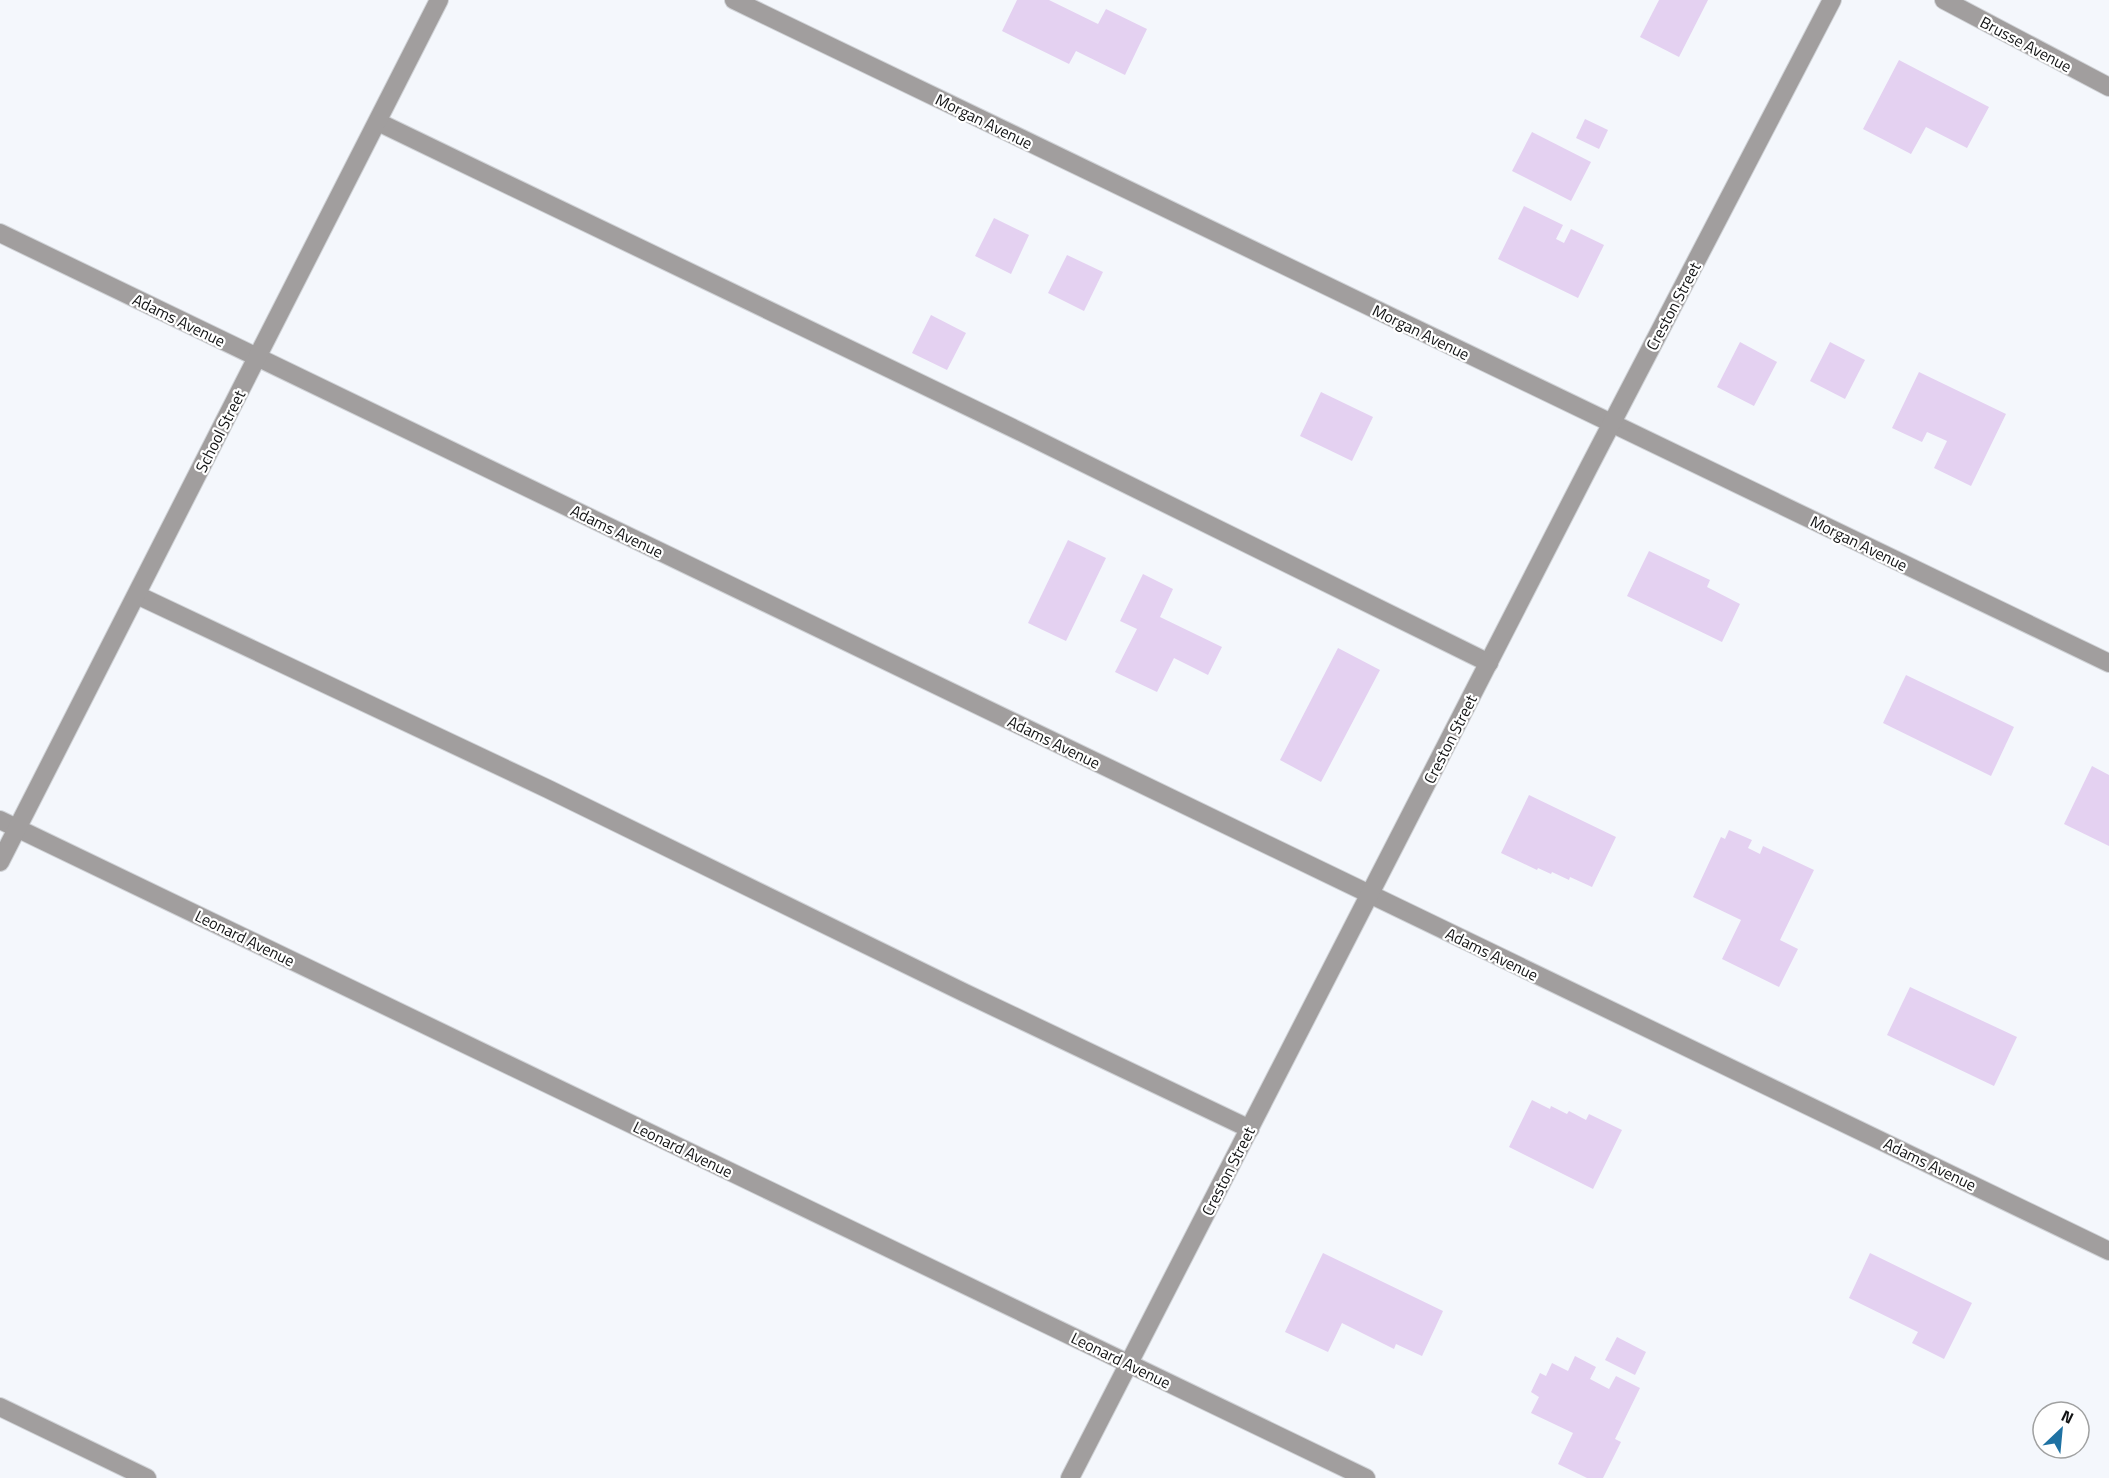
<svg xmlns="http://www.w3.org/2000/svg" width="2109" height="1478" viewBox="0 0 2109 1478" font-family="'Titillium Web',sans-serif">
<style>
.building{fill:#e4d1f1}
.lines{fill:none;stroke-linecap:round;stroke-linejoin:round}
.minor-casing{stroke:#d0d3d7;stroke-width:20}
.minor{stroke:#a19e9e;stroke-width:18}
.labels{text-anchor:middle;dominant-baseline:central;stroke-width:4.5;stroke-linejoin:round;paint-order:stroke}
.street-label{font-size:16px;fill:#121314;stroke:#fff}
</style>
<rect width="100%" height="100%" fill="#f4f7fc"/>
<g class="building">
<path d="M1017 0H1049L1098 24 1106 9 1147 29 1125 75 1076 51 1069 64 1002 31Z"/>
<path d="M1659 0H1708L1679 57 1640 37Z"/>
<path d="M1899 60 1989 107 1967 148 1926 127 1911 154 1863 129Z"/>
<path d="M1585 119 1608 130 1599 149 1576 138Z"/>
<path d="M1532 132 1591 162 1571 201 1512 171Z"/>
<path d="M1524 206 1563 225 1556 239 1564 243 1571 229 1604 245 1578 298 1498 259Z"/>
<path d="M994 218 1029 235 1011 274 975 256Z"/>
<path d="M1067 255 1103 272 1084 311 1048 293Z"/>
<path d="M931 315 966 333 947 370 912 353Z"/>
<path d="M1740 342 1777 362 1754 406 1717 387Z"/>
<path d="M1830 342 1865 360 1845 399 1810 381Z"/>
<path d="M1919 372 2006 414 1971 486 1934 468 1947 441 1927 432 1922 442 1892 428Z"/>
<path d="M1321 392 1373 417 1352 461 1300 436Z"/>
<path d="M1068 540 1106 558 1066 641 1028 623Z"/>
<path d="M1649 551 1710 580 1707 587 1740 604 1722 642 1627 596Z"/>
<path d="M1143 574 1173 589 1160 617 1222 647 1208 675 1174 658 1157 692 1115 672 1137 629 1120 621Z"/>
<path d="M1338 648 1380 670 1321 782 1280 760Z"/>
<path d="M1906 675 2014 727 1991 776 1883 723Z"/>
<path d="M2092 766 2109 775V846L2064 824Z"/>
<path d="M1529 795 1616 837 1592 887 1570 877 1569 880 1552 872 1551 874 1538 868 1537 870 1501 853Z"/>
<path d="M1729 830 1752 840 1748 848 1760 854 1763 846 1814 870 1780 940 1798 949 1779 987 1722 959 1741 920 1693 897 1721 837 1725 839Z"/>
<path d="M1910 987 2017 1037 1994 1086 1887 1035Z"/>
<path d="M1532 1100 1550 1109 1551 1106 1567 1114 1569 1111 1586 1120 1589 1114 1622 1130 1593 1189 1509 1147Z"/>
<path d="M1323 1253 1443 1311 1422 1356 1396 1344 1394 1349 1342 1323 1328 1352 1285 1332Z"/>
<path d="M1870 1253 1972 1303 1944 1359 1912 1343 1918 1332 1849 1298Z"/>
<path d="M1617 1337 1646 1352 1635 1375 1605 1360Z"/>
<path d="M1575 1356 1596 1367 1590 1379 1609 1389 1616 1376 1640 1388 1615 1439 1621 1442 1603 1478H1587L1558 1464 1573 1433 1531 1413 1539 1397 1531 1392 1540 1373 1546 1376 1552 1363 1568 1371Z"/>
</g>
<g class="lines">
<defs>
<g id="minor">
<path d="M734 0 2109 663"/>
<path d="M1944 0 2109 87"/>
<path d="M378 122 1023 433 1489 663"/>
<path d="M0 233 2109 1251"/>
<path d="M137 595 548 789 965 993 1250 1129"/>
<path d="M0 820 1366 1478"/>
<path d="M0 862 439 0"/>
<path d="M0 1407 147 1478"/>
<path d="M1070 1478 1590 465 1832 0"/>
</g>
</defs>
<use href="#minor" class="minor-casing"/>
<use href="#minor" class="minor"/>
</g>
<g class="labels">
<g class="street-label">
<text transform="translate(2026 44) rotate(28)">Brusse Avenue</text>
<text transform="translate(984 121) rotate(26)">Morgan Avenue</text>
<text transform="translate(1673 306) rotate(-62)">Creston Street</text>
<text transform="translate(179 320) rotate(26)">Adams Avenue</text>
<text transform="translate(1421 332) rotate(26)">Morgan Avenue</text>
<text transform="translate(220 431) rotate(-63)">School Street</text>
<text transform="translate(617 531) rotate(26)">Adams Avenue</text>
<text transform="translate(1859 543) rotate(26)">Morgan Avenue</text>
<text transform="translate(1450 739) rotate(-63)">Creston Street</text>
<text transform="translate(1054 742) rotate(26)">Adams Avenue</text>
<text transform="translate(245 938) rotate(26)">Leonard Avenue</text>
<text transform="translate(1492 954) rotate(26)">Adams Avenue</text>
<text transform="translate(683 1149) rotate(26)">Leonard Avenue</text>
<text transform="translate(1930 1164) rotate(26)">Adams Avenue</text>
<text transform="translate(1228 1171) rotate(-63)">Creston Street</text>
<text transform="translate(1121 1360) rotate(26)">Leonard Avenue</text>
</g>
</g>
<g transform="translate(2061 1430) rotate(26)"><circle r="28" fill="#ffffff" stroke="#a0a1a1" stroke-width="1.5"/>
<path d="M0-4.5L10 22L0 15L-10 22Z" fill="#1f72a3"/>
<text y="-9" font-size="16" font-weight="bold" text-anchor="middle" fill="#121314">N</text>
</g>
</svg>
